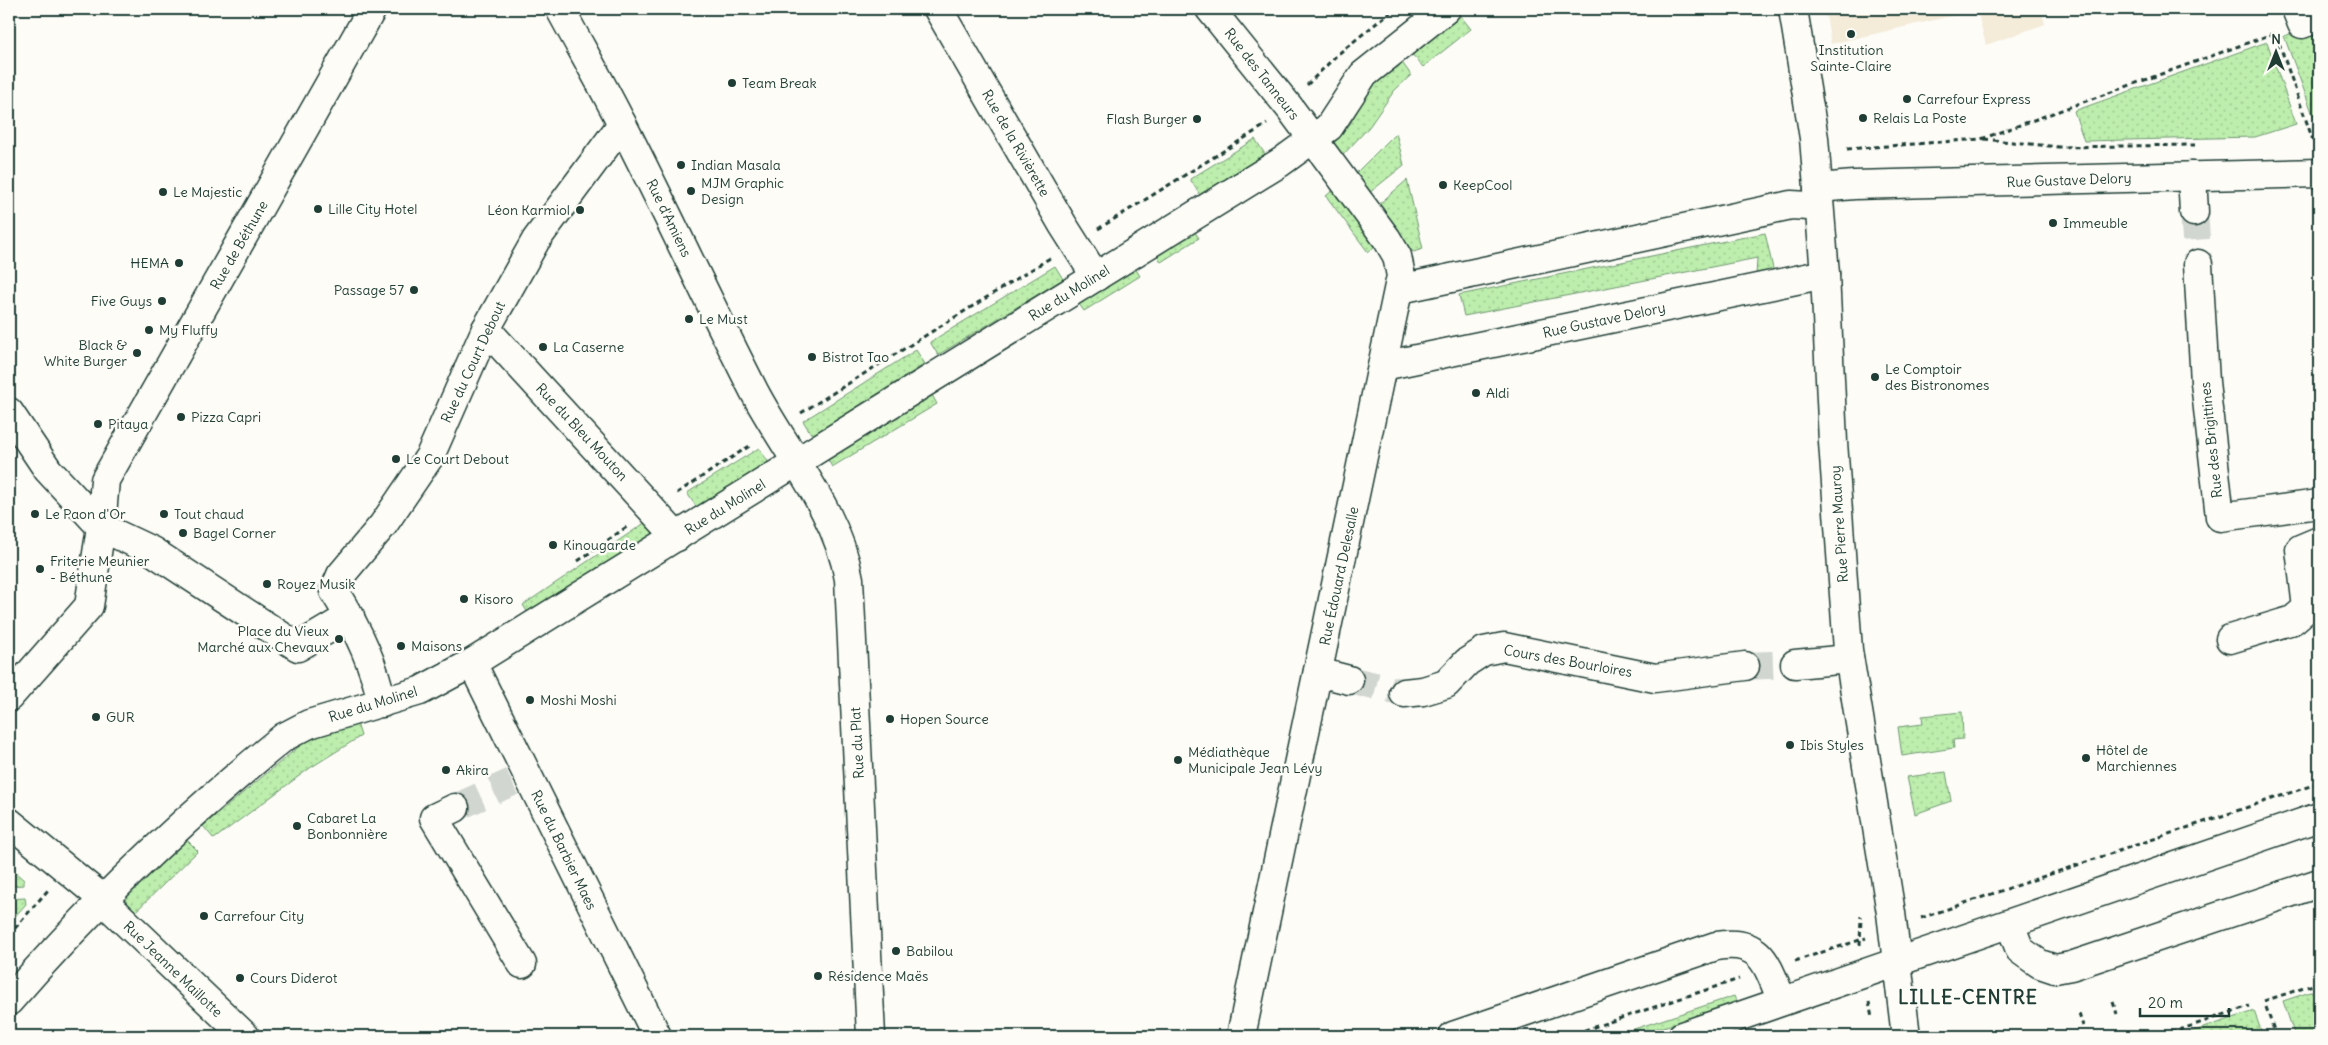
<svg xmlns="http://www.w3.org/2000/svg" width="2328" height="1045" viewBox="0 0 2328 1045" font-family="Delius,sans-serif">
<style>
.built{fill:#f4ebd9}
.grass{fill:url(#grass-dots);stroke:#6e9670}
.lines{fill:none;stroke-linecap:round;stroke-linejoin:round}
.minor-tunnel{stroke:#d1d6d0;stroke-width:28;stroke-dasharray:28 14;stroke-linecap:butt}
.minor-casing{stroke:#1f3d34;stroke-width:31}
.path{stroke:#1f3d34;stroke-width:3;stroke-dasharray:5 4;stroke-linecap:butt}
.minor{stroke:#fdfcf7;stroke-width:28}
.poi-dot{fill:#1f3d34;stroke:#fdfcf7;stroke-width:2}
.labels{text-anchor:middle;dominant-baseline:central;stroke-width:5;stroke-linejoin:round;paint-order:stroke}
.poi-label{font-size:14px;fill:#1f3d34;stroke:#fdfcf7;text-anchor:start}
.street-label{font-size:14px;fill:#1f3d34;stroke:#fdfcf7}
.district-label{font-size:19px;font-weight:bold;letter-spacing:1px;fill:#1f3d34;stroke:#fdfcf7}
</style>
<defs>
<pattern id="grass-dots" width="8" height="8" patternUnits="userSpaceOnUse" patternTransform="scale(1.25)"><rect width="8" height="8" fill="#bdeead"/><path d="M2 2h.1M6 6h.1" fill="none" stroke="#a2cd95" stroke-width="1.8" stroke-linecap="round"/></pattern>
</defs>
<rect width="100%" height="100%" fill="#fdfcf7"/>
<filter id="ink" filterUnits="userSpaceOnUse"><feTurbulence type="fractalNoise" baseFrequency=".02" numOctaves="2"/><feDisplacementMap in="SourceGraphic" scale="10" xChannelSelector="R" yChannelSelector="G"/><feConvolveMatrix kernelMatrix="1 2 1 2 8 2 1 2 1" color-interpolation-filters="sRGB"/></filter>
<g filter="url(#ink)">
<path class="built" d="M1825 9H2041L2045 24 1986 45 1977 10 1831 44Z"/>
<g class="grass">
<path d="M1459 14 1471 29 1423 67 1411 53Z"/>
<path d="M2319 24V131L2284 36Z"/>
<path d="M2267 42 2296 124 2255 137 2084 141 2074 111Z"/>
<path d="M1401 61 1411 75 1394 91 1369 127 1342 156 1332 145 1350 124 1368 91Z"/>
<path d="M1396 133 1404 165 1369 193 1355 174Z"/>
<path d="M1255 139 1265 154 1200 195 1190 179Z"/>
<path d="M1407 180 1423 249 1413 252 1378 205Z"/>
<path d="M1333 190 1376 246 1368 252 1326 196Z"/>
<path d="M1194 231 1199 238 1161 262 1157 255Z"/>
<path d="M1765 233 1774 273 1756 277 1757 258 1464 316 1459 295Z"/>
<path d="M1055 266 1063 279 938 355 930 342Z"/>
<path d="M1135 268 1140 276 1084 311 1079 304Z"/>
<path d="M916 350 925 364 812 435 803 421Z"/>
<path d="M932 395 937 404 832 467 827 458Z"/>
<path d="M759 448 769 463 697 508 687 493Z"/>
<path d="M652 518 660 531 528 613 523 605Z"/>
<path d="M1962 712 1963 739 1953 740 1954 748 1902 756 1898 727 1923 724 1922 716Z"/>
<path d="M356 720 361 736 310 768 214 839 203 826 308 739Z"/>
<path d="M1946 772 1951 801 1915 814 1907 777Z"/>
<path d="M187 840 198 851 133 914 121 901Z"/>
<path d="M9 867 24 880V885L9 886Z"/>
<path d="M25 898 26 904 9 923V899Z"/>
<path d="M2319 989V1036H2295L2283 1001Z"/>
<path d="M1734 996 1737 1003 1636 1036H1613Z"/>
<path d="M2254 1011 2263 1036H2179Z"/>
</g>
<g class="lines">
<g class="minor-tunnel">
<path d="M2194 212 2198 264"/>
<path d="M1745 666 1795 664"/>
<path d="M1349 680 1404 693"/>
<path d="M455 808 512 782"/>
</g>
<defs>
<g id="minor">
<path d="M560 9C581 48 603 86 623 126 668 214 709 303 754 391 786 452 837 510 849 579L871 1036"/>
<path d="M938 9 1063 225 1096 277"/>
<path d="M1210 9 1289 107 1387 239 1397 256 1401 276 1241 1036"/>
<path d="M1793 9 1814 138 1825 274 1833 442 1848 650 1891 913 1906 1036"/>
<path d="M2296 9 2302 24 2319 18"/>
<path d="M2192 176 2194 212"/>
<path d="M1818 188 1854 185 2319 173"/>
<path d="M2198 264 2205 382 2220 517 2319 504"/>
<path d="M1400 289 1791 205 1809 206"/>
<path d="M486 329 677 537"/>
<path d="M1383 366 1825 274"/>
<path d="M9 412 48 470 101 527 152 551 298 647 350 616"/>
<path d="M2230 639 2293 620 2307 608 2300 549 2319 541"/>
<path d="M472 663 657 1036"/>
<path d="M1795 664 1849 659"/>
<path d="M1318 672 1349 680"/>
<path d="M1404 693 1423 691 1446 684 1467 662 1484 651 1504 647 1655 678 1745 666"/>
<path d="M9 697 89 606 101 527 105 480 372 9"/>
<path d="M382 703C374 662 356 626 334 591L341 575 383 525 430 456 486 329 536 240 622 124"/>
<path d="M455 808 434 818 522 964"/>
<path d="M9 822 92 890 245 1036"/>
<path d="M2010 924 2020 950 2027 955 2040 964 2055 969 2071 966 2319 883"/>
<path d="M9 1001C92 905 185 817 284 737L309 724 420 691 472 663 1281 162 1329 127 1363 75 1446 9"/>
<path d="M1453 1036 1716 946C1762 938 1767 965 1782 1001"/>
<path d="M1682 1036 2319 817"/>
</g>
</defs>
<use href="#minor" class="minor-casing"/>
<g class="path">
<path d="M2279 43 2314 143"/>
<path d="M1307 85 1337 55 1394 9"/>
<path d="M1984 139 2059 147 2195 145"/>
<path d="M1847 149 1981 139 2275 33"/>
<path d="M1098 229 1267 124"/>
<path d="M801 413 1050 258"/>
<path d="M677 493 751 445"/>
<path d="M578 561 628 526"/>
<path d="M1921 918 2319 783"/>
<path d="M9 935 48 890"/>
<path d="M1860 945 1861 916"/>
<path d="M1795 961 1866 938"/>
<path d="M2264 1001 2319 983"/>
<path d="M1869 1002 1872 1018"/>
<path d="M2113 1002 2117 1014"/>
<path d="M2266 1007 2276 1036"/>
<path d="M2079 1014 2083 1026"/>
<path d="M1567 1036 1739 979"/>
<path d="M2162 1036 2249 1006"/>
</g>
<use href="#minor" class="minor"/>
</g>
</g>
<g class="poi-dot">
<circle cx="1851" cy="34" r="5"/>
<circle cx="732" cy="83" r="5"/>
<circle cx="1907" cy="99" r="5"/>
<circle cx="1863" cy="118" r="5"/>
<circle cx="1197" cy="119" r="5"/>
<circle cx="681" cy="165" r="5"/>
<circle cx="1443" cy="185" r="5"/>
<circle cx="691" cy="191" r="5"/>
<circle cx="163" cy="192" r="5"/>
<circle cx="318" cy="209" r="5"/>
<circle cx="580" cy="210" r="5"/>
<circle cx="2053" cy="223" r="5"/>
<circle cx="179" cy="263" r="5"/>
<circle cx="414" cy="290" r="5"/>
<circle cx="162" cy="301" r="5"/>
<circle cx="689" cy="319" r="5"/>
<circle cx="149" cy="330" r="5"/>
<circle cx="543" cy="347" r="5"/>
<circle cx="137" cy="353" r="5"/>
<circle cx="812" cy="357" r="5"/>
<circle cx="1875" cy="377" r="5"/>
<circle cx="1476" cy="393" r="5"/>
<circle cx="181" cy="417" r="5"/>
<circle cx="98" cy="424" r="5"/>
<circle cx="396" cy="459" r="5"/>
<circle cx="35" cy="514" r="5"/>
<circle cx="164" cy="514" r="5"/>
<circle cx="183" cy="533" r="5"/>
<circle cx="553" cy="545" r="5"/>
<circle cx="40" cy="569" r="5"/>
<circle cx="267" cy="584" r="5"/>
<circle cx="464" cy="599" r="5"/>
<circle cx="339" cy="639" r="5"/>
<circle cx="401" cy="646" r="5"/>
<circle cx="530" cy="700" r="5"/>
<circle cx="96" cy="717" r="5"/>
<circle cx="890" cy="719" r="5"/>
<circle cx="1790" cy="745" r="5"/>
<circle cx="2086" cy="758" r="5"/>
<circle cx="1178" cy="760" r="5"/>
<circle cx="446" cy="770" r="5"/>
<circle cx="297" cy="826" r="5"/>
<circle cx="204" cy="916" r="5"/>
<circle cx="896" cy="951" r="5"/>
<circle cx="818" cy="976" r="5"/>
<circle cx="240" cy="978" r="5"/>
</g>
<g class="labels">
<g class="poi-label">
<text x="1851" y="50" text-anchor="middle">Institution<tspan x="1851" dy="16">Sainte-Claire</tspan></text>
<text x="742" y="83">Team Break</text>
<text x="1917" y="99">Carrefour Express</text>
<text x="1873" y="118">Relais La Poste</text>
<text x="1187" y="119" text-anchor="end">Flash Burger</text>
<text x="691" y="165">Indian Masala</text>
<text x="701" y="183">MJM Graphic<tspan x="701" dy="16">Design</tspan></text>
<text x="1453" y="185">KeepCool</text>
<text x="173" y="192">Le Majestic</text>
<text x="328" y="209">Lille City Hotel</text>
<text x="570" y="210" text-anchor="end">Léon Karmiol</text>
<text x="2063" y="223">Immeuble</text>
<text x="169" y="263" text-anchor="end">HEMA</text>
<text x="404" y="290" text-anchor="end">Passage 57</text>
<text x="152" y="301" text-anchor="end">Five Guys</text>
<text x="699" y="319">Le Must</text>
<text x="159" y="330">My Fluffy</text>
<text x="127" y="345" text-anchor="end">Black &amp;<tspan x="127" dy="16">White Burger</tspan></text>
<text x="553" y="347">La Caserne</text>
<text x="822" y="357">Bistrot Tao</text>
<text x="1885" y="369">Le Comptoir<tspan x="1885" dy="16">des Bistronomes</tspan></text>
<text x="1486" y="393">Aldi</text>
<text x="191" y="417">Pizza Capri</text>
<text x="108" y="424">Pitaya</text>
<text x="406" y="459">Le Court Debout</text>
<text x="45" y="514">Le Paon d'Or</text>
<text x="174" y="514">Tout chaud</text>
<text x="193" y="533">Bagel Corner</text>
<text x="563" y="545">Kinougarde</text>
<text x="50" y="561">Friterie Meunier<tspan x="50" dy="16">- Béthune</tspan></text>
<text x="277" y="584">Royez Musik</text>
<text x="474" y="599">Kisoro</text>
<text x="329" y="631" text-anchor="end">Place du Vieux<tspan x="329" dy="16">Marché aux Chevaux</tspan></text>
<text x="411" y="646">Maisons</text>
<text x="540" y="700">Moshi Moshi</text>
<text x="106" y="717">GUR</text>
<text x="900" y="719">Hopen Source</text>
<text x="1800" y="745">Ibis Styles</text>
<text x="2096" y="750">Hôtel de<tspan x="2096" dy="16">Marchiennes</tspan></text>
<text x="1188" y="752">Médiathèque<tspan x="1188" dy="16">Municipale Jean Lévy</tspan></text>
<text x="456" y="770">Akira</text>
<text x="307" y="818">Cabaret La<tspan x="307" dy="16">Bonbonnière</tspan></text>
<text x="214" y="916">Carrefour City</text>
<text x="906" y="951">Babilou</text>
<text x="828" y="976">Résidence Maës</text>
<text x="250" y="978">Cours Diderot</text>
</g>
<g class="street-label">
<text transform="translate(1262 74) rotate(52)">Rue des Tanneurs</text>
<text transform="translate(1016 143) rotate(60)">Rue de la Rivièrette</text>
<text transform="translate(2069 180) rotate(-2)">Rue Gustave Delory</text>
<text transform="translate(669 218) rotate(64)">Rue d'Amiens</text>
<text transform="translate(239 245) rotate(-60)">Rue de Béthune</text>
<text transform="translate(1069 293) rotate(-32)">Rue du Molinel</text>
<text transform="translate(1604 320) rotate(-12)">Rue Gustave Delory</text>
<text transform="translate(473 362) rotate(-65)">Rue du Court Debout</text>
<text transform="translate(582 432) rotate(47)">Rue du Bleu Mouton</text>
<text transform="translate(2211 440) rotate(-96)">Rue des Brigittines</text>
<text transform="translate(725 507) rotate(-32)">Rue du Molinel</text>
<text transform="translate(1839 524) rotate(-94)">Rue Pierre Mauroy</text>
<text transform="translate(1339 576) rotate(-78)">Rue Édouard Delesalle</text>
<text transform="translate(1568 661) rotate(10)">Cours des Bourloires</text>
<text transform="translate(373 704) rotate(-17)">Rue du Molinel</text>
<text transform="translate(857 743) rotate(-93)">Rue du Plat</text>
<text transform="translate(564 850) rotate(64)">Rue du Barbier Maes</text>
<text transform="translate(173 969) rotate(44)">Rue Jeanne Maillotte</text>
</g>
<g class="district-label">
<text x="1968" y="997">LILLE-CENTRE</text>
</g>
</g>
<rect width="2328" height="1045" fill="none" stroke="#fdfcf7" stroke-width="30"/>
<rect x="15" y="15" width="2298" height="1015" fill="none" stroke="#1f3d34" stroke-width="2" filter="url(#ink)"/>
<g transform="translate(2276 52)" stroke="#fdfcf7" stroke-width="4" paint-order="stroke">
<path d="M0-4L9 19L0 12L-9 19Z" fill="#1f3d34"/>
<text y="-8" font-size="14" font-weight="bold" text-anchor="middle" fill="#1f3d34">N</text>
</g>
<path d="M2140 1008v8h89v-8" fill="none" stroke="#1f3d34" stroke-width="2.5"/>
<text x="2148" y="1008" font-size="15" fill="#1f3d34" stroke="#fdfcf7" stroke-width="4" paint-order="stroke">20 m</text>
</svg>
